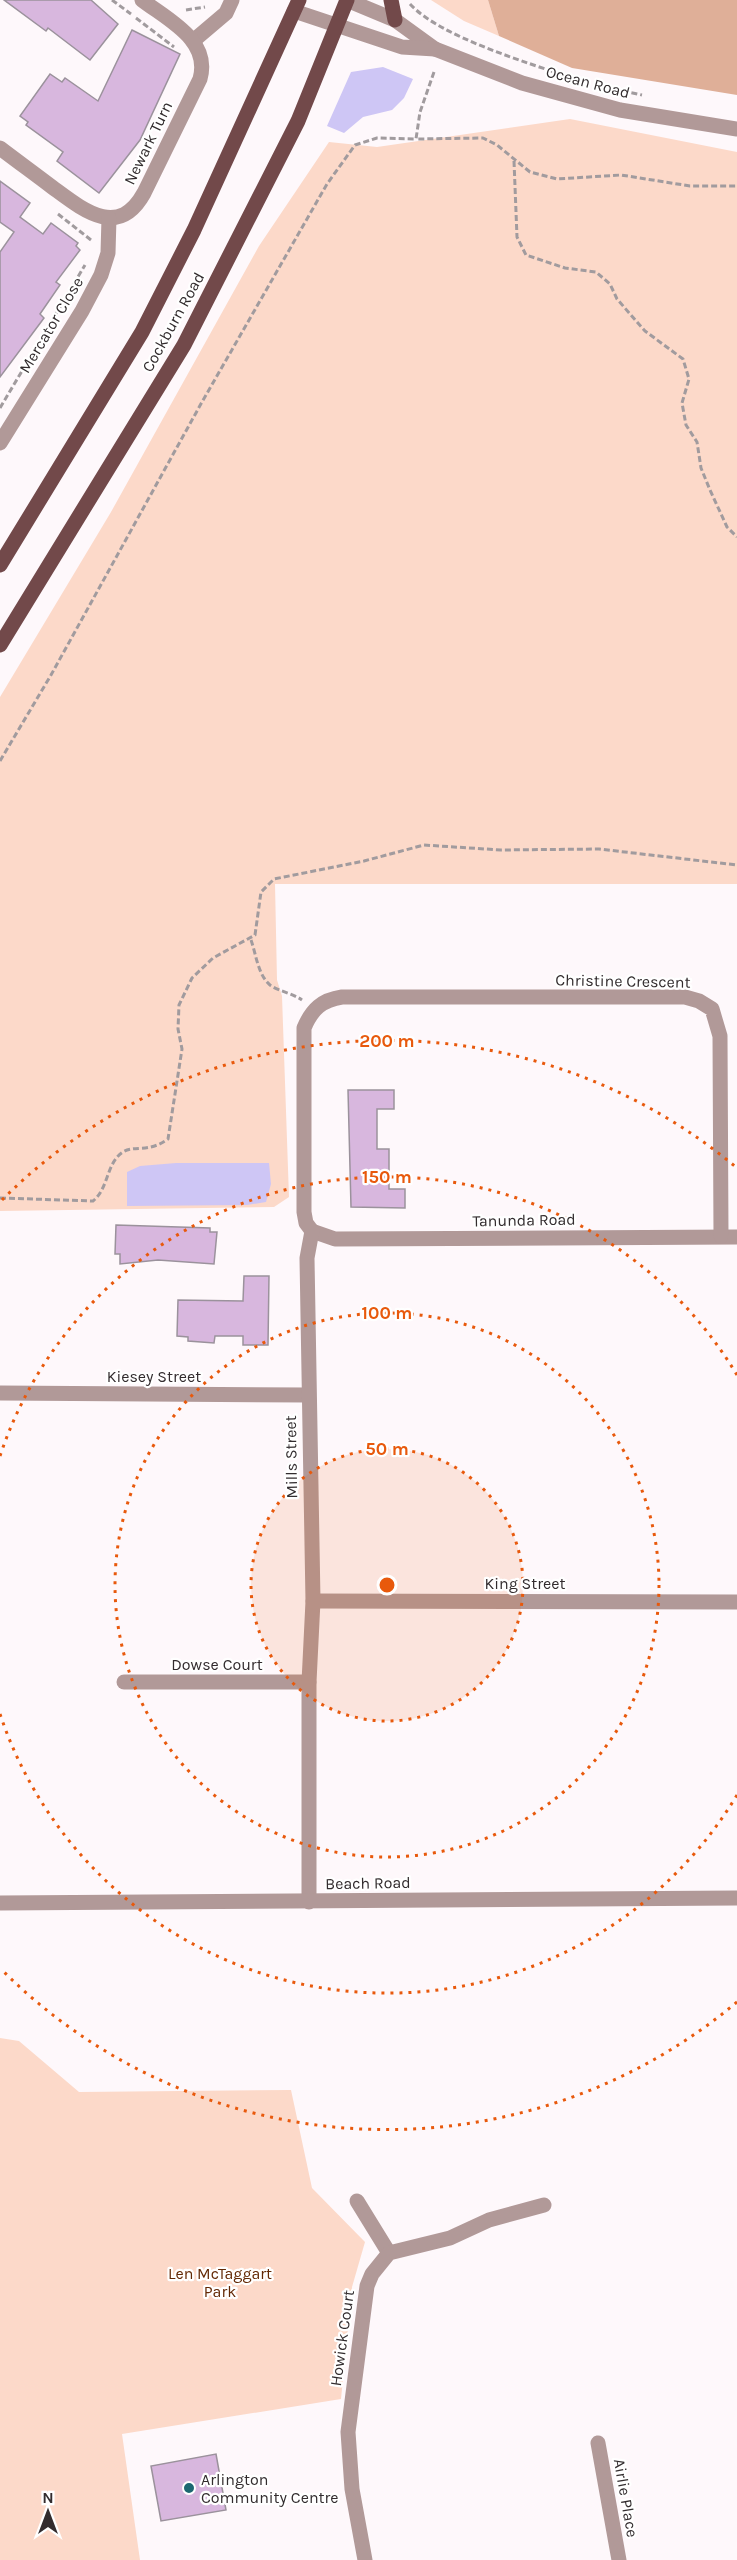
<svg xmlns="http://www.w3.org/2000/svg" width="737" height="2560" viewBox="0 0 737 2560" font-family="Karla,sans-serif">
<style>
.green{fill:#fcd9c9}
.forest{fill:#dfaf98}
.water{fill:#cec6f5}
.building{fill:#d8b7de;stroke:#9b929c;stroke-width:1.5}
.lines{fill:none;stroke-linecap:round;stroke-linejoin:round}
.path{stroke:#a19b9e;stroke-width:3;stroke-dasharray:6 3;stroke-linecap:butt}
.minor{stroke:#b19998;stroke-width:15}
.primary{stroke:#72494a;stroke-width:15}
.ring{fill:none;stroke:#e8590c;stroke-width:3;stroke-dasharray:3 6}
.poi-dot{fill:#1c6771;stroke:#fff;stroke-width:2}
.labels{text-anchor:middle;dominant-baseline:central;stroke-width:4.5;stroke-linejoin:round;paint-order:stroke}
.street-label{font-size:16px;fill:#322c2e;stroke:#fff}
.park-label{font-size:16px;fill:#632804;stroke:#fff}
.poi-label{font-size:16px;fill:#322c2e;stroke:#fff;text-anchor:start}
.centre{fill:#e8590c;stroke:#fff;stroke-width:3}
.ring-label{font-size:18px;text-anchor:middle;font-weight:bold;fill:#e8590c;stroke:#fff;stroke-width:4.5;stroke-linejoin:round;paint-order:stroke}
</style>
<rect width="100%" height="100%" fill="#fef8fb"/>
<g class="green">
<path d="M431 0H488L499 36 464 21Z"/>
<path d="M570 119 737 152V884H275L277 980 282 996 289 1197 274 1207 0 1211V697L111 512 259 246 329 142 377 147Z"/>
<path d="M0 2038 19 2041 79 2092 291 2090 312 2188 365 2242 352 2287 341 2399 122 2434 140 2560H0Z"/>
</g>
<path class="forest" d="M488 0H737V95L572 68 499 36Z"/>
<g class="water">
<path d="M383 67 413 79 404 98 392 110 363 117 344 133 327 126 351 72Z"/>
<path d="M176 1163H269L271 1184 266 1202 247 1205 127 1206V1172L140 1166Z"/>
</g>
<g class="building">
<path d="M4 0H91L118 24 90 60 48 28 46 31Z"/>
<path d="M132 30 180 54 140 140 99 193 57 161 63 152 26 125 28 122 20 116 50 74 62 82 65 78 98 101Z"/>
<path d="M0 181 30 203 20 217 43 234 51 223 78 243 76 246 80 250 56 282 60 285 40 314 44 318 0 377V252L14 232 0 222Z"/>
<path d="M348 1090H394V1109H377V1149H389V1189H405V1208L351 1207Z"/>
<path d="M116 1225 210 1228V1232H217L214 1264 158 1260 120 1264V1254H115Z"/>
<path d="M244 1276H269L268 1345H243V1336H215L214 1343 188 1341V1337L177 1336 178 1300 243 1301Z"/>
<path d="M216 2454 226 2510 161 2521 151 2466Z"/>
</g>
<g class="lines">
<g class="path">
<path d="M112 0 131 14"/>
<path d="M410 4C440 37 529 63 572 78"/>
<path d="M186 10 205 7"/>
<path d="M136 18 174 47"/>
<path d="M434 72 420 112 416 139 483 138 497 145 530 172 557 179 621 175 690 186H737"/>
<path d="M605 87 642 95"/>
<path d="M514 161 517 237 526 255 565 268 596 272 610 284 617 299 645 331 683 359 689 379 682 403 686 425 697 442 701 468 710 490 727 527 737 537"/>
<path d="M58 214 91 240"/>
<path d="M0 408 85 265"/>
<path d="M0 761 51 675 202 402 327 184 355 145 377 138 416 139"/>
<path d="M251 940C256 954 258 975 270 985 278 991 292 993 302 1000"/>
<path d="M0 1198 93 1201C109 1188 106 1163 123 1152 134 1145 149 1153 168 1139L182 1049 178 1029 179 1005 192 978 213 958 255 935 261 892 274 879 364 861 424 845 501 850 599 849 737 865"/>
</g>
<g class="minor">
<path d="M347 0 395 20 435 49 522 83 620 110 737 129"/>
<path d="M294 11 402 47 435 49"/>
<path d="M193 41 226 13 232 0"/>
<path d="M0 148C17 161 35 174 52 187 82 209 118 240 144 193L200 79C211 40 168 20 142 0"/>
<path d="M0 443 82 311 101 275 108 253 109 218"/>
<path d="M312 1231 335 1239 737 1237"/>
<path d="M0 1393 308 1395"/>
<path d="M313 1601 737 1602"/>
<path d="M124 1682H309"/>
<path d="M309 1902V1682L313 1601 307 1258 312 1231 306 1223 304 1212V1028C312 1009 322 1000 342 997H685L699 1001 712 1009 720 1036 721 1236"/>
<path d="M0 1903 737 1898"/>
<path d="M357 2201 389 2253"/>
<path d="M598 2443 619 2560"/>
<path d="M365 2560 352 2489 348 2432 367 2286 372 2274 389 2253 450 2238 489 2220 544 2205"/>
</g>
<g class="primary">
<path d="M391 0 395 20"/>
<path d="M0 565 142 332 194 230 299 0"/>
<path d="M0 645 184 345 298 121 347 0"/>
</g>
</g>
<circle cx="387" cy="1585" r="136" fill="#e8590c" fill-opacity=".12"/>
<g class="ring">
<circle cx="387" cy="1585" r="136"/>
<circle cx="387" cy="1585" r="272"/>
<path d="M737 1795A408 408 0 0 1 0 1714M0 1456A408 408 0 0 1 737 1375"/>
<path d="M737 2002A544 544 0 0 1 2 1970M2 1200A544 544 0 0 1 737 1168"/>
</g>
<circle class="poi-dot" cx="189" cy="2488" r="6"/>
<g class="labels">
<g class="street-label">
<text transform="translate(588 82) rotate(15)">Ocean Road</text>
<text transform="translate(148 143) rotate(-64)">Newark Turn</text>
<text transform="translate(173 322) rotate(-61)">Cockburn Road</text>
<text transform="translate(51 325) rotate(-59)">Mercator Close</text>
<text transform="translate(623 981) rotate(1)">Christine Crescent</text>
<text transform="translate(524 1220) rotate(-1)">Tanunda Road</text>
<text x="154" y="1376">Kiesey Street</text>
<text transform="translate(291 1457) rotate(-91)">Mills Street</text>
<text x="525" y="1583">King Street</text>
<text x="217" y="1664">Dowse Court</text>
<text transform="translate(368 1883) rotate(-1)">Beach Road</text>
<text transform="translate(342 2338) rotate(-82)">Howick Court</text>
<text transform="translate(626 2498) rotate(80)">Airlie Place</text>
</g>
<g class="park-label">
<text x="220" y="2273">Len McTaggart<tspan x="220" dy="18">Park</tspan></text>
</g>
<g class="poi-label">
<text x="201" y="2479">Arlington<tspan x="201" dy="18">Community Centre</tspan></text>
</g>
</g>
<circle cx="387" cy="1585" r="9" class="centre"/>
<g class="ring-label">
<text x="387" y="1047">200 m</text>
<text x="387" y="1183">150 m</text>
<text x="387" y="1319">100 m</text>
<text x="387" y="1455">50 m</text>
</g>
<g transform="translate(48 2512)" stroke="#ffffff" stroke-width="4.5" paint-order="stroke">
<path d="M0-4.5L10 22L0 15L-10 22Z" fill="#322c2e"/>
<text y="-9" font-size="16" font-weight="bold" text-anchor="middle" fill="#322c2e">N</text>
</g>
</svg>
